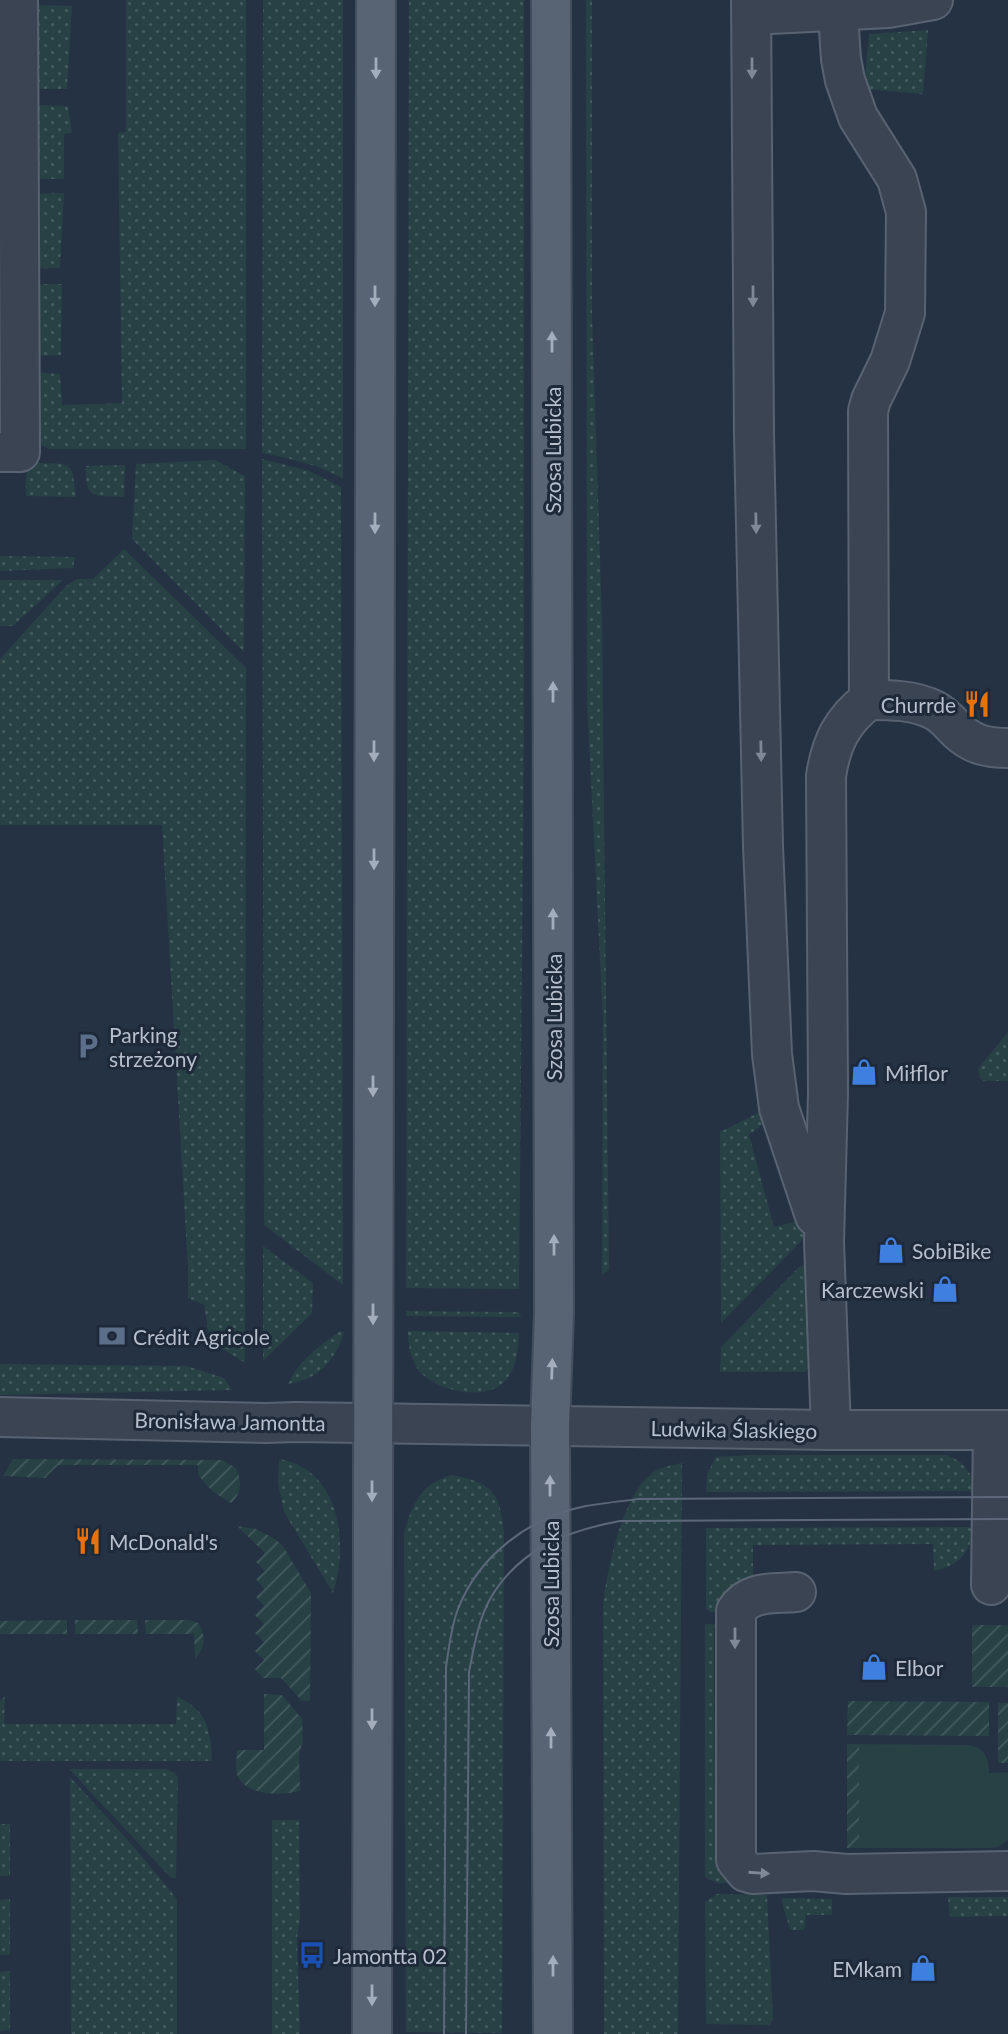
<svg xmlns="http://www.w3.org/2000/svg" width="1008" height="2034" viewBox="0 0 1008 2034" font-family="Lato,sans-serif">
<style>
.grass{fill:url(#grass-dots)}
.park{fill:#274145}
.garden{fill:url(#garden-furrows)}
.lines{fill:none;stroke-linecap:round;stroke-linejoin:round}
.minor-casing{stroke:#586271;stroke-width:42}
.tertiary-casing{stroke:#586271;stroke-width:42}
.primary-casing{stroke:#434d5d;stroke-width:42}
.minor{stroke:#3a4453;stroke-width:38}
.tertiary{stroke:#3a4453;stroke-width:38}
.primary{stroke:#586373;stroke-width:38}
.tram{stroke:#5c687a;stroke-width:2}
.oneway{fill:#a4adbb}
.oneway2{fill:#7f8896}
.labels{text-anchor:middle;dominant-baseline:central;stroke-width:6;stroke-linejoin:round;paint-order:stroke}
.street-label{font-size:21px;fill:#b7bfcd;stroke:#1e2939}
.poi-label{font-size:21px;fill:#b7bfcd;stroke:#1e2939;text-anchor:start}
</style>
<defs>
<pattern id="grass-dots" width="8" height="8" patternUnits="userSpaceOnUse" patternTransform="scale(1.75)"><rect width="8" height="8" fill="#274145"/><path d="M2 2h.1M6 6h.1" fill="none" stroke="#445b5f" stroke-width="1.8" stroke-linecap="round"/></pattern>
<pattern id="garden-furrows" width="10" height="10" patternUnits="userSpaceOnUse" patternTransform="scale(1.75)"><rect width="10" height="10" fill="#274145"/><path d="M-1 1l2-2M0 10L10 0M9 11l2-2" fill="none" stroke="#445b5f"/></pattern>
</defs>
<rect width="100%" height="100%" fill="#253244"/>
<g class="grass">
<path d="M126 0H246V449H50L38 444 32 372 60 374 62 405 122 403 118 133 126 132Z"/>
<path d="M263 0H343V479C318 464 291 459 262 453Z"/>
<path d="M409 0H524V732L519 1289 406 1288Z"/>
<path d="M586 0H592V314L602 620 609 1270 602 1275 603 1018 587 702Z"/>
<path d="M36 5 72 6 67 89H38Z"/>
<path d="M928 30 923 94 864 89 869 34Z"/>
<path d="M38 105 68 106 72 133 64 134V179H31V110Z"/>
<path d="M64 193 60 268 32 269 30 194Z"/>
<path d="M32 284H62L61 355 33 356Z"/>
<path d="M262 459 309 471 341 487 343 1285 264 1225Z"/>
<path d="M215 460 245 476 244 652 132 539 136 464Z"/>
<path d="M38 463C73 464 72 461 76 497L26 496C26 482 23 468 38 463Z"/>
<path d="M125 465 124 497C94 495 85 501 86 466Z"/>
<path d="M124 549 246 668 245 1363 210 1341 204 1305 188 1298V1268L162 825H0V659L66 586 77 579H93Z"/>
<path d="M0 556 75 557 73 568 0 571Z"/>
<path d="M0 580H63L13 626H0Z"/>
<path d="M1008 1032V1081H984L980 1078 978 1069Z"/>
<path d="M768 1108V1120L749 1135 774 1227 801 1220 806 1236 721 1323 720 1132Z"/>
<path d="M263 1246 313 1283 312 1313 263 1361Z"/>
<path d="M807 1264 812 1356 806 1372H720L721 1347 799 1267Z"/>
<path d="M406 1311 519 1312 521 1317 406 1316Z"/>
<path d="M408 1331 519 1333C518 1349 517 1367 506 1380 487 1403 432 1391 417 1368 410 1356 408 1344 408 1331Z"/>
<path d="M339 1332H344C336 1360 318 1380 288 1384 298 1361 319 1346 339 1332Z"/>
<path d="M0 1364 187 1366 224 1378 232 1390 0 1395Z"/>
<path d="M749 1455H947C964 1462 973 1473 974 1491L706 1492 707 1474 716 1457Z"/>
<path d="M279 1459C340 1469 349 1544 333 1593L284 1512 278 1483Z"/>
<path d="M682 1463 678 2034H604L603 1605C607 1569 622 1497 651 1474 660 1467 672 1465 682 1463Z"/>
<path d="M452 1475C492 1483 499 1491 504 1531L502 2033 406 2032 404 1532C414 1502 420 1484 452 1475Z"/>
<path d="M974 1527C971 1552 959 1566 934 1571L933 1544 753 1545V1586L727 1612H711L706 1609V1528Z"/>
<path d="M705 1624 727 1625 724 1628H714L715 1864C718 1877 732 1879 742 1883H717L705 1877Z"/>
<path d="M5 1697 4 1724H176L177 1697C207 1709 211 1731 212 1761H0V1700Z"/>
<path d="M69 1769H166L175 1773 178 1777 176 1878H171Z"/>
<path d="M70 1777 133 1846 177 1899V2034H71Z"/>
<path d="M272 1820H299L300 1919 297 1939 300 2034H272Z"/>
<rect x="0" y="1824" width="10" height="52"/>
<path d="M717 1894 767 1895 773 2018 770 2025 706 2024 705 1902Z"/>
<path d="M948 1897H1008V1916L950 1917Z"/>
<path d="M782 1898 832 1899V1915H806L804 1930H790C788 1918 782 1910 782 1898Z"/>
<path d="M10 1899V1955H0V1900Z"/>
<path d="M10 1971V2030L0 2031V1972Z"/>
</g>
<path class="park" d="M859 1744 969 1745C985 1748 989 1757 989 1773L1008 1772V1840L998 1847 990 1848H859Z"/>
<g class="garden">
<path d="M13 1459 222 1460 236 1468C242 1480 242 1494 231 1503L213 1492 198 1475V1465H58L45 1478 3 1476Z"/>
<path d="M237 1526 256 1529 275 1539 283 1546 311 1593 310 1701H302L281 1678H263L255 1669 264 1660 255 1651 264 1642 255 1633 264 1624 255 1615 264 1606 256 1597 264 1589 256 1579 265 1571 256 1562 265 1553Z"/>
<path d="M67 1620V1634H0V1662V1621Z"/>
<path d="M75 1620H137L138 1634H75Z"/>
<path d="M145 1620H189L198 1623C207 1636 205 1648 195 1659L194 1634H146Z"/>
<rect x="972" y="1625" width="36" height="62"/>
<path d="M264 1694 282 1695 302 1719 303 1741 299 1754 300 1791C282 1796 244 1796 237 1774 235 1767 237 1757 237 1750H264Z"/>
<path d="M848 1701 989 1702V1736L847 1735Z"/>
<rect x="998" y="1703" width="10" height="60"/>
<rect x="847" y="1744" width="12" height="104"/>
</g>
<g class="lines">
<defs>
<g id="minor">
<path d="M751 0 754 434 763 846 772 1054 779 1108 815 1216"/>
<path d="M752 15 888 8 933 0"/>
<path d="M0 452H20L18 0"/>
<path d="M869 700C891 700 914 700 934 710 944 715 950 723 958 731 973 745 988 748 1008 748"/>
<path d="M831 1430 824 1242 828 1093 826 776C831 743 842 720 869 700L868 411 871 400 890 361 905 313 906 212 897 179 858 117 845 80 841 59 837 0"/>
<path d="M991 1585 993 1430"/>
<path d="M796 1592C773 1594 750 1590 736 1611V1860L746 1872 753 1874 813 1871 846 1874 1008 1871"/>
</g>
<path id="tertiary" d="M0 1417 266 1423 296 1422 831 1430H1008"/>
<g id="primary">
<path d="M551 0 554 1313 550 1426 553 2034"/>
<path d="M372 2034 376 0"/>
</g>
</defs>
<use href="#minor" class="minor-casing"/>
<use href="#tertiary" class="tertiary-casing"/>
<use href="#primary" class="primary-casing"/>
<use href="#minor" class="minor"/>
<use href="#tertiary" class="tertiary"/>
<use href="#primary" class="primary"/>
<g class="tram">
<path d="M444 2034 446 1667C449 1648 451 1627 458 1609 479 1555 530 1517 586 1506 604 1503 622 1501 639 1499L1008 1497"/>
<path d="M466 2034 469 1672C474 1647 478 1621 490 1599 519 1549 566 1531 620 1521L1008 1519"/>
</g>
</g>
<defs><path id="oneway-solid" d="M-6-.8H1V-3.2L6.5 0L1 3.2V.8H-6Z" transform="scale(1.75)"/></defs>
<g class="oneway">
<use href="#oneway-solid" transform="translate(376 68) rotate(90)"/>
<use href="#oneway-solid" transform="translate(375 296) rotate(90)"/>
<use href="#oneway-solid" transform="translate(552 342) rotate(-90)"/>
<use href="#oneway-solid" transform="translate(375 523) rotate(90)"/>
<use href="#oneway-solid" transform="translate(553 692) rotate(-90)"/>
<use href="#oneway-solid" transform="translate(374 751) rotate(90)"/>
<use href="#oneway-solid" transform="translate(374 859) rotate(90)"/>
<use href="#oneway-solid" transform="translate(553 919) rotate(-90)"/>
<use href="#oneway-solid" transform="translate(373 1086) rotate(90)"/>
<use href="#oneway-solid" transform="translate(554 1245) rotate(-90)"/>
<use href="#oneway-solid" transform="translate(373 1314) rotate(90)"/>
<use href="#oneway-solid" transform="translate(552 1369) rotate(-88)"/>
<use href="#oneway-solid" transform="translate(550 1486) rotate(-90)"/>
<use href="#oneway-solid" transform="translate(372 1491) rotate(90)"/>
<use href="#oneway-solid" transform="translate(372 1719) rotate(90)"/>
<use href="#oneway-solid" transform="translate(551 1738) rotate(-90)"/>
<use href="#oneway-solid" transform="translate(553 1966) rotate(-90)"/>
<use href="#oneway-solid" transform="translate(372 1995) rotate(90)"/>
</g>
<g class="oneway2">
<use href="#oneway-solid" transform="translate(752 68) rotate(90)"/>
<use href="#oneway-solid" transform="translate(753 296) rotate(90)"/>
<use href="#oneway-solid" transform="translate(756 523) rotate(89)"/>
<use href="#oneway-solid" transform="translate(761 751) rotate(89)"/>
<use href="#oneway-solid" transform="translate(735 1638) rotate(90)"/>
<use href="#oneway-solid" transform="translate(759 1873) rotate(4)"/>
</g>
<defs>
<symbol id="restaurant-bare" viewBox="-9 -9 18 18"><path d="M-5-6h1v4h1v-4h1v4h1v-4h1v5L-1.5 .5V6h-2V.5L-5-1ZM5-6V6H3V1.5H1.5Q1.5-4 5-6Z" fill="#e8710a" stroke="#1e2939" stroke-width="2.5" paint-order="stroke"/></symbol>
<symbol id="parking-bare" viewBox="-9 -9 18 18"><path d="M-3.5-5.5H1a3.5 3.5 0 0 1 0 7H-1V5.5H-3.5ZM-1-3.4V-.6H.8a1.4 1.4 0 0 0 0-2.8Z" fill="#5c6f8a" stroke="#1e2939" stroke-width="2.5" paint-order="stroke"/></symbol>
<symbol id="shop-bare" viewBox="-9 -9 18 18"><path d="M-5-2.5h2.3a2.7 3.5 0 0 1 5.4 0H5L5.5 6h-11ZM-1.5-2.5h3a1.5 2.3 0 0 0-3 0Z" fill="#3f7fe0" stroke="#1e2939" stroke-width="2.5" paint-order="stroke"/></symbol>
<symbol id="bank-bare" viewBox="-9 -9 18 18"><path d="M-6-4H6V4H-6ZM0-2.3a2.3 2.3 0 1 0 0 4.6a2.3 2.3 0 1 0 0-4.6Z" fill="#5c6f8a" stroke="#1e2939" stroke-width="2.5" paint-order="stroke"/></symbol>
<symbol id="bus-bare" viewBox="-9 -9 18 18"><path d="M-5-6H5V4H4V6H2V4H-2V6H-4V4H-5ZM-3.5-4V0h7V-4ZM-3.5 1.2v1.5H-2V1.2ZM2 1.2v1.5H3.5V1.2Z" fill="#1a4fb4" stroke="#1e2939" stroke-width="2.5" paint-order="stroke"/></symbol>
</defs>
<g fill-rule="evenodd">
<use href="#restaurant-bare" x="958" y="685" width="38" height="38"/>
<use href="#parking-bare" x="69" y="1027" width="38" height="38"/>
<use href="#shop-bare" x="845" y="1053" width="38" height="38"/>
<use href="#shop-bare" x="872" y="1231" width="38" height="38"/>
<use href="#shop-bare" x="926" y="1270" width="38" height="38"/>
<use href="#bank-bare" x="93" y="1317" width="38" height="38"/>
<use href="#restaurant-bare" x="69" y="1522" width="38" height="38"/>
<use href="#shop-bare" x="855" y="1648" width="38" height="38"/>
<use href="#bus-bare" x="293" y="1936" width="38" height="38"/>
<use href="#shop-bare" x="904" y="1949" width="38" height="38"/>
</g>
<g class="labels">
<g class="street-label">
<text transform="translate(552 450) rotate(-90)">Szosa Lubicka</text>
<text transform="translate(553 1017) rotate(-90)">Szosa Lubicka</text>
<text transform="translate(230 1421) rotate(1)">Bronisława Jamontta</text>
<text transform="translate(734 1429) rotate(1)">Ludwika Ślaskiego</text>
<text transform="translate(550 1584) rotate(-90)">Szosa Lubicka</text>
</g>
<g class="poi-label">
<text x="956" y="704" text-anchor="end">Churrde</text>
<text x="109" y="1034">Parking<tspan x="109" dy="24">strzeżony</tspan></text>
<text x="885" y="1072">Miłflor</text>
<text x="912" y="1250">SobiBike</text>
<text x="924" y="1289" text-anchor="end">Karczewski</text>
<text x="133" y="1336">Crédit Agricole</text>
<text x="109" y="1541">McDonald's</text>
<text x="895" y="1667">Elbor</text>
<text x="333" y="1955">Jamontta 02</text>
<text x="902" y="1968" text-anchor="end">EMkam</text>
</g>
</g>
</svg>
